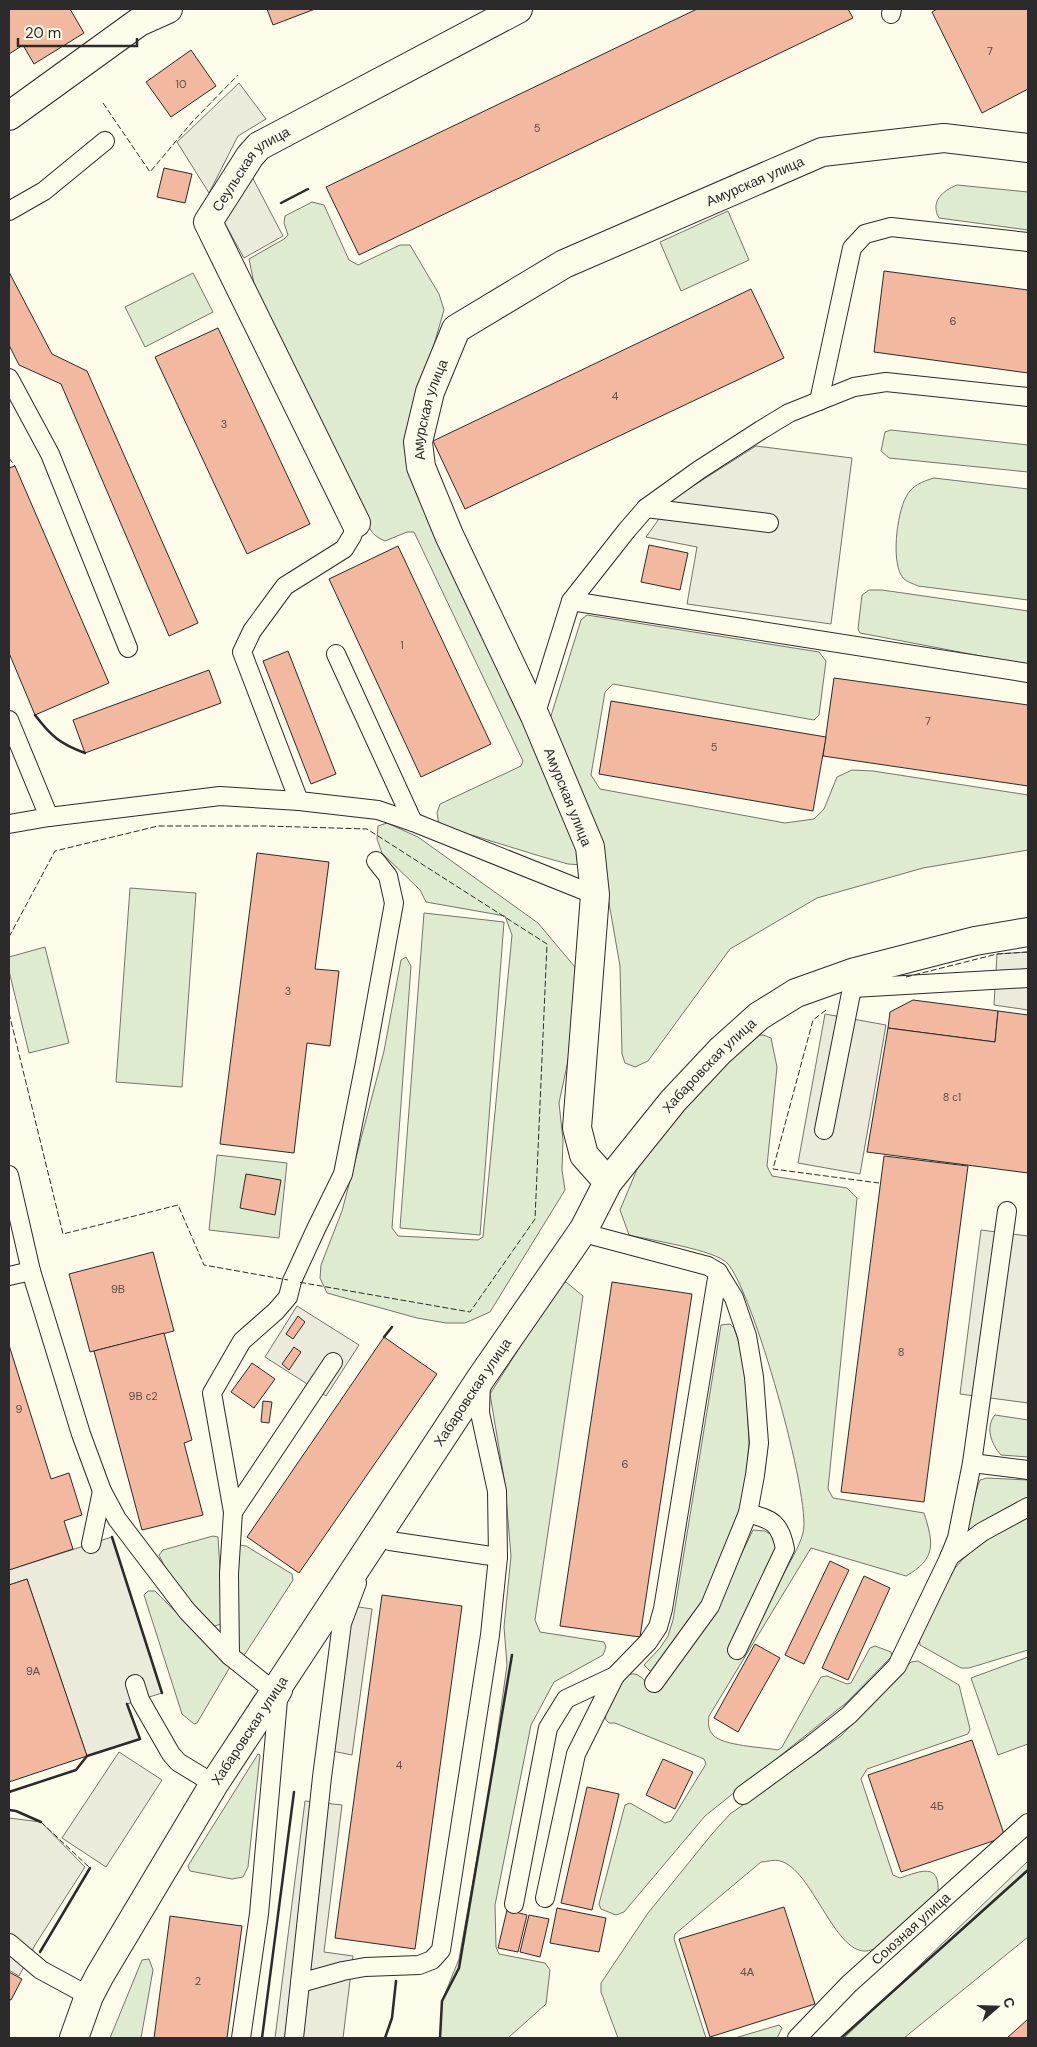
<svg xmlns="http://www.w3.org/2000/svg" width="1037" height="2047" viewBox="0 0 1037 2047" font-family="'DM Sans',sans-serif">
<style>
.green{fill:#deebd1;stroke:#74746e}
.parking{fill:#eceadb;stroke:#74746e}
.building{fill:#f2b8a0;stroke:#2b2b2b}
.lines{fill:none;stroke-linecap:round;stroke-linejoin:round}
.service-casing{stroke:#2b2b2b;stroke-width:20}
.minor-casing{stroke:#2b2b2b;stroke-width:30}
.secondary-casing{stroke:#2b2b2b;stroke-width:30}
.service{stroke:#fdfbea;stroke-width:18}
.minor{stroke:#fdfbea;stroke-width:28}
.secondary{stroke:#fdfbea;stroke-width:28}
.fence{stroke:#2b2b2b;stroke-width:1;stroke-dasharray:6 2.5;stroke-linecap:butt}
.wall{stroke:#2b2b2b;stroke-width:2.5}
.labels{text-anchor:middle;dominant-baseline:central;stroke-width:4;stroke-linejoin:round;paint-order:stroke}
.number-label{font-size:11px;fill:#5d4e48}
.street-label{font-size:14px;fill:#2b2b2b;stroke:#fdfbea}
</style>
<rect width="100%" height="100%" fill="#fdfbea"/>
<g class="green">
<path d="M957 185 1028 192V230L939 218C930 202 942 191 957 185Z"/>
<path d="M312 202 324 205 349 260 358 265 400 245H410L439 294 444 310 415 410 410 438 544 756 583 865 568 864 543 857 439 825 437 813 440 804 521 766 523 761 414 532H407L385 541C373 536 370 531 366 519L256 293 249 259 284 239 288 235 284 223 285 216Z"/>
<path d="M728 211 749 260 681 291 660 242Z"/>
<path d="M193 273 213 312 145 347 125 307Z"/>
<path d="M891 430 1028 445V472L889 458 881 451 885 432Z"/>
<path d="M934 478 1028 489V600L918 586C914 584 907 582 904 579 890 565 897 513 906 497 911 486 923 481 934 478Z"/>
<path d="M869 590H882L1028 611V665L860 633 858 629 862 595Z"/>
<path d="M587 615 819 652 826 661 819 715 814 720 613 684 605 692 591 775 600 789 785 823 814 819 824 809 837 777 852 770 873 771 1028 795V850L923 868 817 898 730 949 648 1061 635 1067 625 1063 622 1054 620 966 602 863 550 719 581 620Z"/>
<path d="M387 823 418 837 538 923 575 967 579 983 577 1018 559 1103 563 1140 562 1170 565 1190 490 1312 465 1323H446L417 1318 327 1293 320 1278 321 1265 342 1211 384 1051 401 960 406 957 411 966 392 1228 398 1236 478 1240 483 1237 512 935 505 916 426 902 420 890 382 853 377 839 378 826Z"/>
<path d="M130 888 196 893 182 1087 116 1082Z"/>
<path d="M424 913 504 922 480 1235 400 1228Z"/>
<path d="M45 947 69 1043 29 1053 9 971V957Z"/>
<path d="M763 1035 771 1038 777 1067 767 1166 772 1176 847 1188 857 1198 828 1489 833 1498 924 1513C934 1544 936 1559 906 1576L811 1548 709 1716C708 1723 708 1729 713 1735 723 1746 762 1747 778 1750L782 1747 821 1677 827 1676 847 1684 851 1683 870 1648 875 1646 891 1652 892 1656 846 1703 705 1816 624 1912 616 1915 601 1909 599 1904 625 1805 630 1803 665 1823 671 1821 706 1764 704 1759 615 1723H609L606 1720 605 1714C610 1704 621 1671 635 1674 640 1675 646 1682 650 1686L714 1611 753 1530 765 1531 775 1537 778 1550 729 1651 733 1658 740 1657C754 1631 768 1604 782 1577 789 1563 799 1548 803 1533 812 1499 752 1288 727 1263 715 1250 650 1240 629 1235L620 1210 638 1167 698 1091 750 1036Z"/>
<path d="M217 1155 287 1163 279 1238 209 1230Z"/>
<path d="M566 1282 583 1296 535 1620 540 1632 604 1642 606 1647 603 1655 554 1682 531 1725 495 1905 496 1947 499 1954 545 1963 550 1970 546 2004 508 2038H440L442 2001 459 1959 491 1780 507 1665 504 1627 511 1556 505 1484 490 1394 560 1284Z"/>
<path d="M730 1324 734 1328 741 1349 746 1383 749 1443 745 1493 706 1603 652 1673 644 1665 660 1648 668 1636 673 1620 721 1325Z"/>
<path d="M995 1415 1028 1420V1457L1001 1455C991 1444 985 1427 995 1415Z"/>
<path d="M987 1478 1028 1480V1499L968 1531 966 1529 978 1485 980 1480Z"/>
<path d="M1028 1517V1650L969 1668H961L920 1645 919 1638 921 1632 955 1568 962 1560 989 1536Z"/>
<path d="M213 1536 218 1537 223 1619 221 1624 215 1626C187 1612 172 1582 159 1555L163 1550Z"/>
<path d="M240 1545 246 1546 292 1574 293 1580 245 1654 241 1655 237 1651 235 1644 238 1549Z"/>
<path d="M148 1591H155L230 1667 197 1723 194 1724 182 1714 144 1595Z"/>
<path d="M1028 1657V1744L998 1755 971 1678Z"/>
<path d="M918 1661 959 1685 970 1729 968 1734 867 1769 861 1779 893 1875 900 1878C921 1871 940 1862 938 1893L877 1948C874 1949 869 1951 866 1951 834 1953 812 1869 780 1861 775 1859 766 1862 761 1862L675 1934 674 1939 706 2038H618L601 1992V1983L648 1913 712 1834 730 1814 841 1736 911 1662Z"/>
<path d="M258 1754 260 1755 248 1867 243 1877 232 1879 190 1871 188 1866 191 1861Z"/>
<path d="M1028 1861V1937L904 2038H844Z"/>
<path d="M149 1959 153 1970 141 2038H110L142 1960Z"/>
<path d="M779 2025 782 2028 777 2038H735Z"/>
</g>
<g class="parking">
<path d="M239 83 266 119 238 136 209 193 177 142Z"/>
<path d="M249 171 283 236 244 258 223 220Z"/>
<path d="M756 446 852 458 831 624 687 604 697 547 646 537 674 498Z"/>
<path d="M1028 952V1010L994 1005 997 954Z"/>
<path d="M825 1014 886 1025 860 1174 798 1163Z"/>
<path d="M981 1230 1028 1236V1403L960 1394Z"/>
<path d="M297 1306 359 1345 326 1396 265 1357Z"/>
<path d="M112 1537 162 1693 127 1704 140 1739 87 1756 27 1579 9 1585V1570Z"/>
<path d="M352 1606 372 1609 352 1755 332 1751Z"/>
<path d="M119 1752 162 1780 106 1867 62 1838Z"/>
<path d="M305 1801 342 1805 324 1952 353 1956 343 2038H275Z"/>
<path d="M9 1818 41 1822 85 1867 35 1945 19 1976 9 1970Z"/>
</g>
<g class="building">
<path d="M9 9H70L84 33 34 64 23 45 9 54Z"/>
<path d="M267 9H315L273 25Z"/>
<path d="M697 9H848L853 18 359 255 326 187Z"/>
<path d="M937 9H1028V89L982 113 932 12Z"/>
<path d="M191 50 216 86 171 117 146 82Z"/>
<path d="M164 168 192 174 185 203 157 197Z"/>
<path d="M884 271 1028 290V373L874 352Z"/>
<path d="M9 272 52 354 87 371 198 623 169 636 61 384 19 365 9 345Z"/>
<path d="M751 289 784 358 465 509 433 441Z"/>
<path d="M218 328 310 524 247 554 155 357Z"/>
<path d="M15 466 109 683 35 715 9 653V468Z"/>
<path d="M649 545 688 553 680 590 641 582Z"/>
<path d="M398 546 491 744 421 777 329 579Z"/>
<path d="M288 651 336 774 311 784 263 661Z"/>
<path d="M209 670 221 703 85 753 73 720Z"/>
<path d="M834 678 1028 705V786L823 756Z"/>
<path d="M611 701 826 737 813 811 599 774Z"/>
<path d="M257 853 329 862 315 969 339 971 330 1046 307 1043 294 1153 220 1144Z"/>
<path d="M913 1000 998 1011 995 1042 888 1028 890 1012Z"/>
<path d="M998 1011 1028 1015V1173L867 1152 888 1028 995 1042Z"/>
<path d="M884 1156 968 1166 924 1502 841 1492Z"/>
<path d="M246 1174 281 1180 275 1215 240 1208Z"/>
<path d="M153 1252 174 1331 90 1352 69 1274Z"/>
<path d="M612 1282 692 1294 640 1637 560 1626Z"/>
<path d="M298 1316 305 1322 293 1339 286 1334Z"/>
<path d="M164 1333 192 1440 184 1443 203 1515 142 1530 94 1351Z"/>
<path d="M384 1337 437 1374 299 1573 247 1537Z"/>
<path d="M9 1345 51 1479 69 1473 82 1515 64 1521 73 1549 9 1570Z"/>
<path d="M294 1347 301 1352 289 1370 282 1364Z"/>
<path d="M252 1363 275 1379 254 1408 231 1392Z"/>
<path d="M263 1401 272 1402 269 1423 261 1422Z"/>
<path d="M830 1561 849 1570 804 1664 785 1655Z"/>
<path d="M864 1576 890 1588 848 1680 822 1668Z"/>
<path d="M27 1579 87 1756 9 1782V1585Z"/>
<path d="M382 1595 462 1606 415 1949 335 1938Z"/>
<path d="M755 1644 780 1658 738 1732 714 1718Z"/>
<path d="M972 1740 1005 1837 901 1872 868 1775Z"/>
<path d="M663 1759 693 1772 675 1809 646 1795Z"/>
<path d="M587 1787 619 1794 592 1910 561 1903Z"/>
<path d="M784 1907 815 2004 710 2037 679 1939Z"/>
<path d="M557 1908 606 1918 599 1952 550 1943Z"/>
<path d="M507 1910 527 1915 518 1952 498 1948Z"/>
<path d="M529 1915 549 1919 540 1957 520 1952Z"/>
<path d="M170 1916 242 1926 227 2038H154Z"/>
<path d="M9 1972 22 1979 11 2000 9 1999Z"/>
<path d="M1028 2019V2038H1007Z"/>
</g>
<g class="lines">
<defs>
<g id="service">
<path d="M891 14 892 9"/>
<path d="M9 211 44 191 105 141"/>
<path d="M9 378 50 454 128 648"/>
<path d="M819 401 852 248 865 234 891 227 1028 242"/>
<path d="M646 508 769 523"/>
<path d="M571 601 1028 673"/>
<path d="M336 654 413 822"/>
<path d="M535 716 571 601 627 530 646 508 699 470 761 430 789 413 854 387 886 382 1028 397"/>
<path d="M9 720 49 817"/>
<path d="M299 801 242 652 252 631 285 586 344 549 352 536 356 523"/>
<path d="M9 824 49 817 220 796 299 801 378 810 413 822 595 895"/>
<path d="M853 988 1028 978"/>
<path d="M824 1130 854 978"/>
<path d="M9 1175 31 1271 81 1434 102 1491 117 1519 187 1611 230 1656 275 1692"/>
<path d="M9 1276 31 1271"/>
<path d="M972 1463 1028 1470"/>
<path d="M233 1512 333 1362"/>
<path d="M374 1543 377 1535 390 1541 498 1557"/>
<path d="M91 1544 102 1491"/>
<path d="M949 1557 982 1532 1028 1507"/>
<path d="M357 1583 342 1623 322 1777 300 1983 343 1971 365 1967 419 1965 432 1960 441 1950 490 1635 498 1557 497 1491 480 1413 481 1381"/>
<path d="M737 1650 785 1549C780 1523 773 1520 748 1513"/>
<path d="M230 1656 229 1574 233 1512 212 1393 242 1341 276 1311 288 1297 292 1281 316 1229 343 1174 365 1063 394 903 388 876 376 861"/>
<path d="M654 1683 710 1606 748 1513 755 1475 759 1443 754 1377 747 1336 734 1298 718 1272"/>
<path d="M135 1684 140 1700 171 1754 178 1762 214 1784"/>
<path d="M743 1795 810 1746 849 1715 897 1666 949 1558 957 1538 972 1463 1007 1211"/>
<path d="M545 1898 576 1754 615 1676"/>
<path d="M514 1904 548 1728 566 1699 615 1676 648 1642 658 1627 663 1609 718 1272 708 1266 595 1236 584 1229"/>
<path d="M9 1943 41 1970 89 1996"/>
<path d="M241 2038 259 1914 278 1700 283 1691"/>
<path d="M294 2038 300 1983"/>
<path id="s1" d="M797 2038 849 1984 1028 1823"/>
</g>
<g id="minor">
<path d="M9 116 139 22 168 9"/>
<path id="s2" d="M356 523 208 222 250 156 259 146 518 9"/>
<path id="s3" d="M608 1182 584 1155 577 1128 595 895 590 847 535 716 449 535 421 467 418 442 430 392 456 329 564 264 822 152 944 138 1028 148"/>
</g>
<g id="secondary">
<path id="s4" d="M74 2038 89 1996 100 1975 214 1784 481 1378 584 1229 608 1182 673 1101 720 1051 759 1016 796 993 855 972 975 941 1028 932"/>
</g>
</defs>
<use href="#service" class="service-casing"/>
<use href="#minor" class="minor-casing"/>
<use href="#secondary" class="secondary-casing"/>
<use href="#service" class="service"/>
<use href="#minor" class="minor"/>
<use href="#secondary" class="secondary"/>
<g class="fence">
<path d="M103 103 150 172 193 121 238 75"/>
<path d="M9 458 15 466"/>
<path d="M9 937 55 851 158 826H266L367 829 547 944 535 1219 470 1312 298 1282"/>
<path d="M906 977 997 954 1028 952"/>
<path d="M826 1010 813 1020 773 1169 879 1183"/>
<path d="M9 1013 63 1234 178 1205 204 1265 288 1280"/>
<path d="M41 1822 90 1868"/>
</g>
<g class="wall">
<path d="M281 203 308 189"/>
<path d="M35 715C51 736 60 744 85 753"/>
<path d="M384 1337 392 1327"/>
<path d="M112 1537 162 1693"/>
<path d="M9 1792 76 1770 87 1756 140 1739 127 1704"/>
<path d="M9 1810 16 1811 41 1822"/>
<path d="M40 1952 90 1868"/>
<path d="M262 2038 294 1792"/>
<path d="M385 2038 392 2018 396 1981"/>
<path d="M440 2038 442 2001 459 1968 512 1655"/>
<path d="M841 2038 1028 1870"/>
</g>
</g>
<g class="labels">
<g class="number-label">
<text x="990" y="51">7</text>
<text x="181" y="84">10</text>
<text x="537" y="128">5</text>
<text x="953" y="321">6</text>
<text x="615" y="396">4</text>
<text x="224" y="424">3</text>
<text x="402" y="645">1</text>
<text x="928" y="721">7</text>
<text x="714" y="747">5</text>
<text x="288" y="991">3</text>
<text x="952" y="1097">8 с1</text>
<text x="118" y="1289">9В</text>
<text x="901" y="1352">8</text>
<text x="143" y="1396">9В с2</text>
<text x="19" y="1409">9</text>
<text x="625" y="1464">6</text>
<text x="33" y="1671">9А</text>
<text x="399" y="1765">4</text>
<text x="937" y="1806">4Б</text>
<text x="747" y="1972">4А</text>
<text x="198" y="1981">2</text>
</g>
<g class="street-label">
<text stroke="none"><textPath href="#s2" startOffset="405">Сеульская улица</textPath></text>
<text stroke="none"><textPath href="#s3" startOffset="1241">Амурская улица</textPath></text>
<text stroke="none"><textPath href="#s3" startOffset="821">Амурская улица</textPath></text>
<text transform="translate(568 797) rotate(68)">Амурская улица</text>
<text stroke="none"><textPath href="#s4" startOffset="1165">Хабаровская улица</textPath></text>
<text stroke="none"><textPath href="#s4" startOffset="760">Хабаровская улица</textPath></text>
<text stroke="none"><textPath href="#s4" startOffset="355">Хабаровская улица</textPath></text>
<text stroke="none"><textPath href="#s1" startOffset="158">Союзная улица</textPath></text>
</g>
</g>
<rect width="1037" height="2047" fill="none" stroke="#2b2b2b" stroke-width="20"/>
<g transform="translate(997 2007) rotate(70)" stroke="#fdfbea" stroke-width="4" paint-order="stroke">
<path d="M0-4L9 19L0 12L-9 19Z" fill="#2b2b2b"/>
<text y="-8" font-size="14" font-weight="bold" text-anchor="middle" fill="#2b2b2b">С</text>
</g>
<path d="M18 38v8h119v-8" fill="none" stroke="#2b2b2b" stroke-width="2.5"/>
<text x="25" y="38" font-size="15" fill="#2b2b2b" stroke="#fdfbea" stroke-width="4" paint-order="stroke">20 m</text>
</svg>
